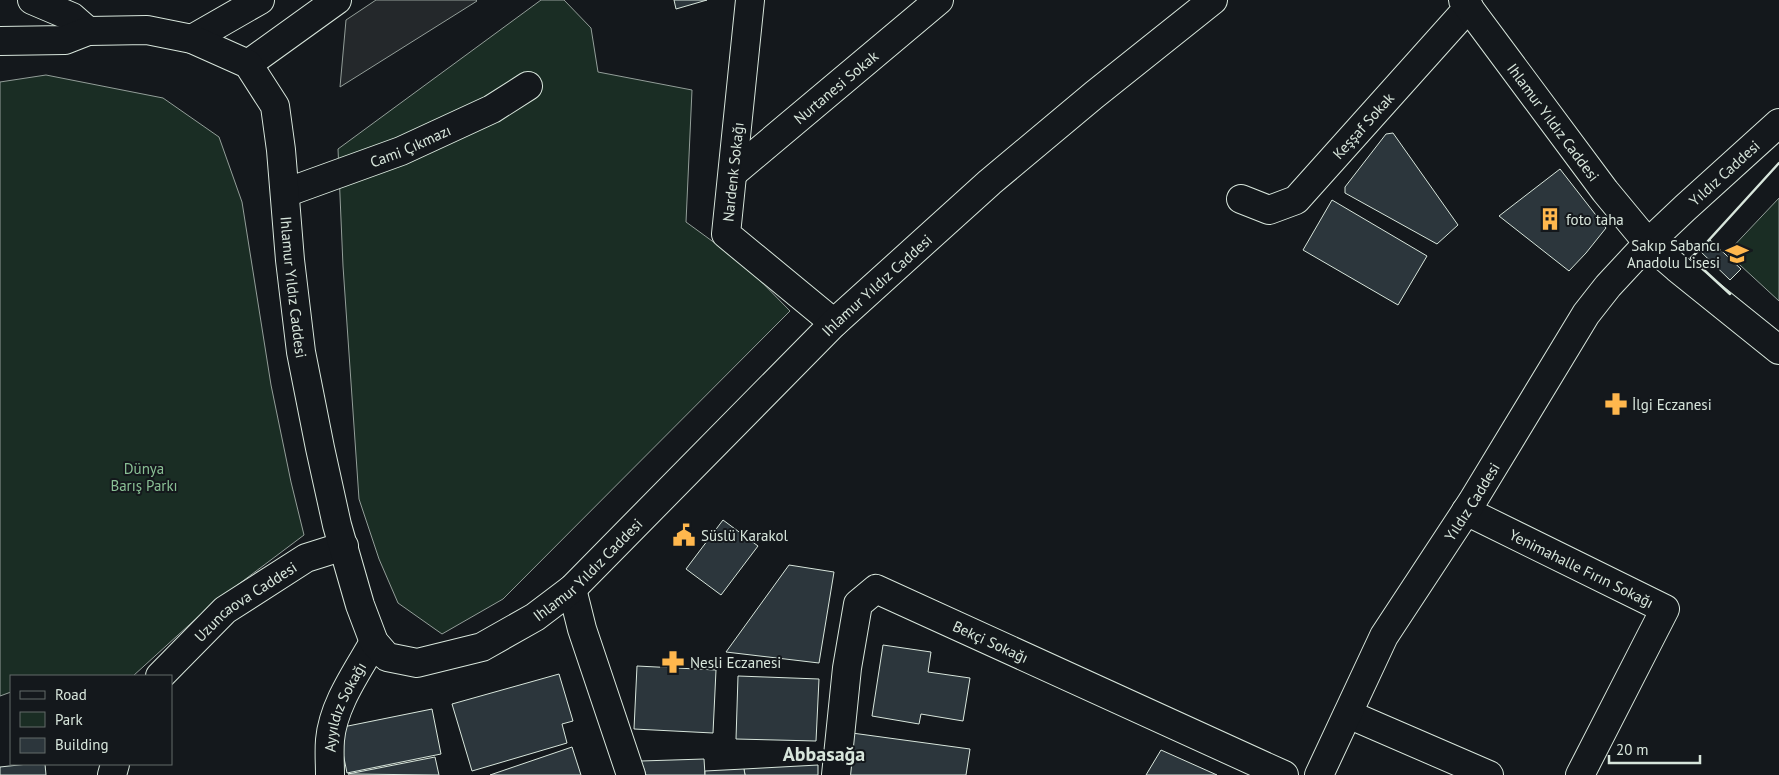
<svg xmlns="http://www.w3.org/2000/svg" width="1779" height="775" viewBox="0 0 1779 775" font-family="'PT Sans',sans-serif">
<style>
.green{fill:#1a2d24;stroke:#939e99}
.parking{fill:#24282b;stroke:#939e99}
.building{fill:#2c363c;stroke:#d8e6dc}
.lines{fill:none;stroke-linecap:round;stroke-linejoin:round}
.minor-casing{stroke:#d8e6dc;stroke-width:30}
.major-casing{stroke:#d8e6dc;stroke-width:30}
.minor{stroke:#14181c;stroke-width:28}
.major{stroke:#14181c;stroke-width:28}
.wall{stroke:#d8e6dc;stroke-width:2.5}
.labels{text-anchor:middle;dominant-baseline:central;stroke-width:4;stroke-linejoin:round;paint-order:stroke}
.street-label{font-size:15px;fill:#d8e6dc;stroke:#14181c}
.poi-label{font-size:15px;fill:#d8e6dc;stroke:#14181c;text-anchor:start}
.park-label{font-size:15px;fill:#8ac095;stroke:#14181c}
.district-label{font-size:20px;font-weight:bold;fill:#d8e6dc;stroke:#14181c}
</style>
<rect width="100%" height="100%" fill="#14181c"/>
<g class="green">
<path d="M541 0H564L591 28 598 72 692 90 686 222 745 265 790 311 503 599 442 634 398 603 379 559 359 499 343 266 338 149Z"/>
<path d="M46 75 163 98 219 137 242 202 271 385 291 482 304 535 211 605 133 676H11V692L0 696V82Z"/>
<path d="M1779 198V301L1727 253Z"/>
</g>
<path class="parking" d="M376 0H476L477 1 340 87 346 20Z"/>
<g class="building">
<path d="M674 0H707L676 9Z"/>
<path d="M1393 133 1458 225 1437 244 1345 193V187L1386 134Z"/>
<path d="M1560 169 1606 228 1586 253 1569 271 1499 216Z"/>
<path d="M1332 200 1427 256 1398 305 1303 250Z"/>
<path d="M1709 239 1741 269 1730 280 1699 250Z"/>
<path d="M723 520 758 546 721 595 686 569Z"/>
<path d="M789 565 834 572 819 663 726 652Z"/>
<path d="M883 645 931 652 928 672 970 678 963 721 921 714 919 724 872 716Z"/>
<path d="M637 666 716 670 713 733 634 729Z"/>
<path d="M559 674 573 721 562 724 567 743 472 771 452 704Z"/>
<path d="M738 676 819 679 816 741 736 739Z"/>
<path d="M432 709 441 754 347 773 338 728Z"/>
<path d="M852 733 970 749 966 775H846Z"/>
<path d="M572 747 581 775H490Z"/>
<path d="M1161 750 1217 775H1146Z"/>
<path d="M435 757 439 775 348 774Z"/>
<path d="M704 759 705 775H646L641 761Z"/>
<path d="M28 764H45L46 775H0V767Z"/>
<path d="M818 765V775H745L744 769Z"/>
<path d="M744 769 745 775H705V771Z"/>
</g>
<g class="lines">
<defs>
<g id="minor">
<path d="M750 0 726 234 834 323"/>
<path d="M192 39 260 0"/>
<path d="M248 64 337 0"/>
<path id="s1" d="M733 173 939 0"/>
<path id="s2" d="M285 193 401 151 492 109 528 86"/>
<path id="s3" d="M1241 199 1269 210 1296 200 1469 7"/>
<path id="s4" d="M1466 511 1665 609 1580 775"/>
<path d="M572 589 582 629 631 775"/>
<path id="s5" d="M160 676 225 610 306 558 344 546"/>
<path d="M1348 714 1489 775"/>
<path d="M112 775 115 764"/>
<path id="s6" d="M330 775C330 764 329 752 330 740 333 705 357 672 374 642"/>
<path id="s7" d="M836 775 847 668 858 604 876 589 1284 775"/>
<path id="s8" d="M1319 775 1384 636 1472 502 1586 314 1608 286 1648 243 1677 268 1779 350"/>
</g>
<g id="major">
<path d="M32 0 72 17 88 31"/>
<path id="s9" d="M1463 0 1605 191 1648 243 1685 208 1779 123"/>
<path id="s10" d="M0 41 65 40 88 31 147 30 192 39 248 64 275 106 281 150 290 260 301 352 320 448 337 525 360 605 374 642 387 657 417 663 482 647 535 617 572 589 834 323 990 182 1094 95 1213 0"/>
</g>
</defs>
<use href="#minor" class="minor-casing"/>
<use href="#major" class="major-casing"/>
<use href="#minor" class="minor"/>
<use href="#major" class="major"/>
<g class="wall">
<path d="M1708 241 1779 163"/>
<path d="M1701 248 1691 258 1730 294"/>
</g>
</g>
<defs>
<symbol id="building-bare" viewBox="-9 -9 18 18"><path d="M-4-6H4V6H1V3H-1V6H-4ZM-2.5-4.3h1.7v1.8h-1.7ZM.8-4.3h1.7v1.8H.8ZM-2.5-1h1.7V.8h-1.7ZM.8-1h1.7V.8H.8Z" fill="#ffb74d" stroke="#14181c" stroke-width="2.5" paint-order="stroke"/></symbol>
<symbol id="school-bare" viewBox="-9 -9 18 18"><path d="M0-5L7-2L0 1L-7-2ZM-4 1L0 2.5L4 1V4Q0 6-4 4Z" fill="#ffb74d" stroke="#14181c" stroke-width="2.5" paint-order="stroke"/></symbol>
<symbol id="pharmacy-bare" viewBox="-9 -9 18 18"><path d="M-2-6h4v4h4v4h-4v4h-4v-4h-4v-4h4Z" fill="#ffb74d" stroke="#14181c" stroke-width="2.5" paint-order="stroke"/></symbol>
<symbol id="civic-bare" viewBox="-9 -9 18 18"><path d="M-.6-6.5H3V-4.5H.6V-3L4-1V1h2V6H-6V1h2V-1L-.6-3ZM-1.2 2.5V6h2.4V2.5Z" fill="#ffb74d" stroke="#14181c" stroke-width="2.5" paint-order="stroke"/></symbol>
</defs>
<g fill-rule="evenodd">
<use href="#building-bare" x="1534" y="203" width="32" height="32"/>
<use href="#school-bare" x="1721" y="238" width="32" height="32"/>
<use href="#pharmacy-bare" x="1600" y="388" width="32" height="32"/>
<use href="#civic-bare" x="668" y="519" width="32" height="32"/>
<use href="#pharmacy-bare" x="657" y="646" width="32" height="32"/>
</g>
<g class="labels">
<g class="street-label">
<text stroke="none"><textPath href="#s1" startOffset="134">Nurtanesi Sokak</textPath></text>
<text stroke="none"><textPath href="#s9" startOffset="152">Ihlamur Yıldız Caddesi</textPath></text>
<text stroke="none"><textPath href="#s3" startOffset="159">Keşşaf Sokak</textPath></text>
<text stroke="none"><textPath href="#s2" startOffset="134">Cami Çıkmazı</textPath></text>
<text transform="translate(733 172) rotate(-84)">Nardenk Sokağı</text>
<text stroke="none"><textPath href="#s9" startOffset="409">Yıldız Caddesi</textPath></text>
<text stroke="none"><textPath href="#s10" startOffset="1508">Ihlamur Yıldız Caddesi</textPath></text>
<text stroke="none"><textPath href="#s10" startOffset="488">Ihlamur Yıldız Caddesi</textPath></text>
<text stroke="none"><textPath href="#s8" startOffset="314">Yıldız Caddesi</textPath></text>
<text stroke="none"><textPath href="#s10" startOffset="1102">Ihlamur Yıldız Caddesi</textPath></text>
<text stroke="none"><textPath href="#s4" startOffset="129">Yenimahalle Fırın Sokağı</textPath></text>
<text stroke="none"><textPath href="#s5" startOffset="114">Uzuncaova Caddesi</textPath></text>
<text stroke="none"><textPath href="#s7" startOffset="322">Bekçi Sokağı</textPath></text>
<text stroke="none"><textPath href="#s6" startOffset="71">Ayyıldız Sokağı</textPath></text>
</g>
<g class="poi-label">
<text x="1566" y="219">foto taha</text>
<text x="1720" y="245" text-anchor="end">Sakıp Sabancı<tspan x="1720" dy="17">Anadolu Lisesi</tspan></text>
<text x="1632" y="404">İlgi Eczanesi</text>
<text x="701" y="535">Süslü Karakol</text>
<text x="690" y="662">Nesli Eczanesi</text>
</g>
<g class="park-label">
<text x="144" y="468">Dünya<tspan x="144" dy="17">Barış Parkı</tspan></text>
</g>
<g class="district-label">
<text x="824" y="754">Abbasağa</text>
</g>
</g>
<rect x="10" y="675" width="162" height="90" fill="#14181c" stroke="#626a69"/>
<rect x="20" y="691" width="25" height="8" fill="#14181c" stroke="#626a69"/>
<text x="55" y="700" font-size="15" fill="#d8e6dc">Road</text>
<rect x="20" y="712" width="25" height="15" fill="#1a2d24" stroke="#626a69"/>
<text x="55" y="725" font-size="15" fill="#d8e6dc">Park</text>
<rect x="20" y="738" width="25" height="15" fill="#2c363c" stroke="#626a69"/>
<text x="55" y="750" font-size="15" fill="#d8e6dc">Building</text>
<path d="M1609 755v8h91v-8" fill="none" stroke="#d8e6dc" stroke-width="2.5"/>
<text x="1616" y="755" font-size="15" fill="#d8e6dc" stroke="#14181c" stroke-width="4" paint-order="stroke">20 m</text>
</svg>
